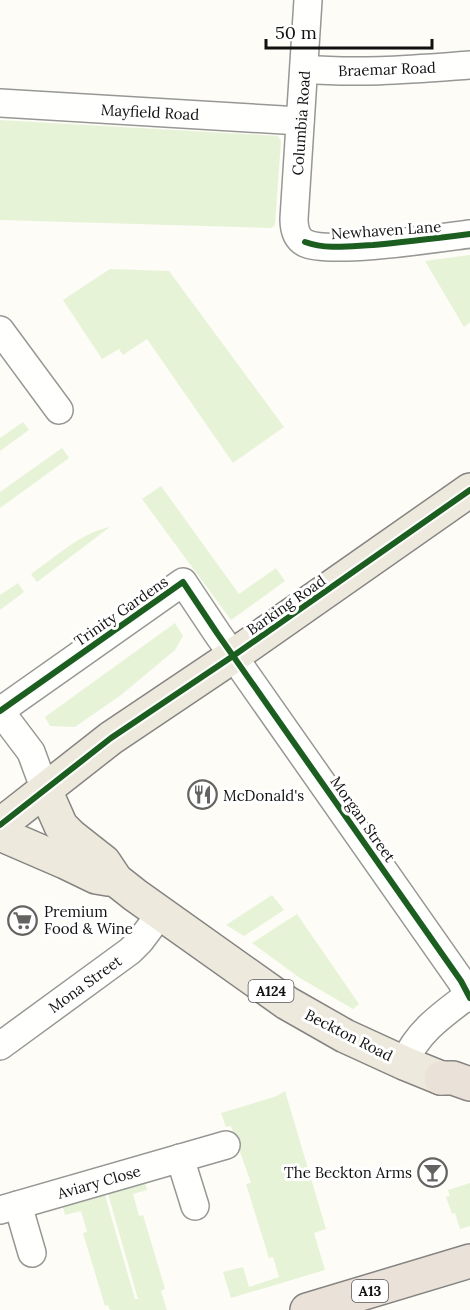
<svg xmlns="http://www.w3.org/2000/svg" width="470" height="1310" viewBox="0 0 470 1310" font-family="Lora,serif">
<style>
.green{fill:#e7f3d7}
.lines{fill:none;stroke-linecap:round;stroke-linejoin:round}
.minor-casing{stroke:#979795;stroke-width:30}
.major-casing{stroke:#858482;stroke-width:36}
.highway-casing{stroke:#858482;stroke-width:36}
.minor{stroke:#fffffe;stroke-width:27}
.major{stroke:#ede9dc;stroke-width:33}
.highway{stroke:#eae1d8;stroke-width:33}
.cycleway-casing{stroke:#fff;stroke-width:10}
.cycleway{stroke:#1b5e20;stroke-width:6}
.labels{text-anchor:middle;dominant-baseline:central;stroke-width:6;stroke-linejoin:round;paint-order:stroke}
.shield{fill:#fff;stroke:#585858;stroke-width:1.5}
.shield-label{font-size:14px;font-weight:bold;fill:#111}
.street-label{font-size:15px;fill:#111;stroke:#fff}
.poi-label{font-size:15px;fill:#111;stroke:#fff;text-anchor:start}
</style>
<rect width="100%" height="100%" fill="#fdfcf7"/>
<g class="green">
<path d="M0 120 278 136 281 141 275 225 271 228 0 220Z"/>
<path d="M470 255V322L464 327 425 261Z"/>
<path d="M110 269 169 271 284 427 233 463 147 339 123 355 119 349 102 359 63 300Z"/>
<path d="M23 422 29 430 0 451V438Z"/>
<path d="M62 448 69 458 0 508V492Z"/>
<path d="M161 486 239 594 276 568 285 581 231 620 142 499Z"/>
<path d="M110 527 37 582 31 574C56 557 80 533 110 527Z"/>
<path d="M18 583 24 592 0 610V595Z"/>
<path d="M175 623 183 636 175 650 121 695 75 727 50 726 45 717Z"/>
<path d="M272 895 284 910 244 936 226 925Z"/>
<path d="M297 914 359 1004 353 1009 300 978 252 943Z"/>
<path d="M285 1091 326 1229 314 1233 325 1270 231 1298 223 1272 243 1267 249 1287 279 1277 273 1257 269 1258 246 1184 251 1183 231 1126 226 1127 221 1113 277 1096Z"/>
<path d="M145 1183 147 1190 133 1194 139 1216 143 1215 165 1289 161 1291 167 1310H110L108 1305 105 1306 83 1233 87 1232 81 1211 65 1215 63 1207 105 1195 135 1299H138L108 1194Z"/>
<path d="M470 1183V1226L460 1229 455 1213 452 1214 446 1197 450 1196 448 1190Z"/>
</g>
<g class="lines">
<defs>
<g id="minor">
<path d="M308 0 294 219C294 228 296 238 305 243 328 255 439 238 470 234"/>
<path d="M305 69C360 74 415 69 470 65"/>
<path d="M0 103 300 121"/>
<path d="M0 330 59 410"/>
<path d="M0 711 183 582 217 633 461 981 470 998"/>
<path d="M0 711 31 752 45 790"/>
<path d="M0 1046 130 951 140 941 161 913"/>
<path d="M404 1063C418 1031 442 1015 470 994"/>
<path d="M180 1158 195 1206"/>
<path d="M18 1205 32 1253"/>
<path d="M0 1210 226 1145"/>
</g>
<g id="major">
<path d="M45 790 61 826 71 836 104 862 116 880 135 895 287 1003 345 1036 404 1063 441 1078"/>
<path d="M0 825 111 738 233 656 470 490"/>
<path d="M0 834 65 862 96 877 108 879"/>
</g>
<g id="highway">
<path d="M441 1078H453L470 1084"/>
<path d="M307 1310 470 1261"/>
</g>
</defs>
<use href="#minor" class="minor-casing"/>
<use href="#major" class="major-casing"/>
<use href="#highway" class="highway-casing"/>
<use href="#minor" class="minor"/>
<use href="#major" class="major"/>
<use href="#highway" class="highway"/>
<defs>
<g id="cycleway">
<path d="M305 242C327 250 351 246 373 245 406 242 438 238 470 234"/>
<path d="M0 711 183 582 217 633 461 981 470 998"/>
<path d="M0 825 111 738 233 656 470 490"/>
</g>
</defs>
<use href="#cycleway" class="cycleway-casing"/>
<use href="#cycleway" class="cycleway"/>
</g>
<defs>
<symbol id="restaurant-ring" viewBox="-11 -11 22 22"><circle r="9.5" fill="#fff" stroke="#646362" stroke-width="1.5"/><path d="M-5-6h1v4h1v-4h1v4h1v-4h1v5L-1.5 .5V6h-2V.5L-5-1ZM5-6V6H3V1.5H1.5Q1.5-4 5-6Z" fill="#646362"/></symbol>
<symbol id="supermarket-ring" viewBox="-11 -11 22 22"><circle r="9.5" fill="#fff" stroke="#646362" stroke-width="1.5"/><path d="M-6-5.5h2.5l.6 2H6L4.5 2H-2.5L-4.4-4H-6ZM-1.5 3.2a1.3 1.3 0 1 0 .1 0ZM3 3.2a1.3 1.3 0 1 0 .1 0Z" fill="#646362"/></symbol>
<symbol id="bar-ring" viewBox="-11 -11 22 22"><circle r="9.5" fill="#fff" stroke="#646362" stroke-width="1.5"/><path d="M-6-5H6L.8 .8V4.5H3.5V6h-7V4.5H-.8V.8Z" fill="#646362"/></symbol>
</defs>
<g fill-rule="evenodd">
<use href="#restaurant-ring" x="186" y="778" width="33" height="33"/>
<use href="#supermarket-ring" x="6" y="904" width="33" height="33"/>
<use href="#bar-ring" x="416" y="1156" width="33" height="33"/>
</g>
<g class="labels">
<g class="shield">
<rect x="248.5" y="980" width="45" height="22" rx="4.5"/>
<rect x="352" y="1280" width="36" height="22" rx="4.5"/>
</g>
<g class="shield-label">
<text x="271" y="991">A124</text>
<text x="370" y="1291">A13</text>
</g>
<g class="street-label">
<text transform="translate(387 69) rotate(-2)">Braemar Road</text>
<text transform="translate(150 112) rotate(3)">Mayfield Road</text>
<text transform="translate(301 123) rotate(-86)">Columbia Road</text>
<text transform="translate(386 230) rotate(-4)">Newhaven Lane</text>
<text transform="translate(286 605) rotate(-35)">Barking Road</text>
<text transform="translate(121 611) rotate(-35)">Trinity Gardens</text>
<text transform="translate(363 819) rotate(55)">Morgan Street</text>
<text transform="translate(85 984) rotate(-36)">Mona Street</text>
<text transform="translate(349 1035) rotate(27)">Beckton Road</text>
<text transform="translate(99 1182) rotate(-16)">Aviary Close</text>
</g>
<g class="poi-label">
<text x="223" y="795">McDonald's</text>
<text x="44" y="911">Premium<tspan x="44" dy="17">Food &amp; Wine</tspan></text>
<text x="412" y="1172" text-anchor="end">The Beckton Arms</text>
</g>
</g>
<path d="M266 39v9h166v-9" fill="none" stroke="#111111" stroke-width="3"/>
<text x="275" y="39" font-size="18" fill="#111111" stroke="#ffffff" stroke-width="4.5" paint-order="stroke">50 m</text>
</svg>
